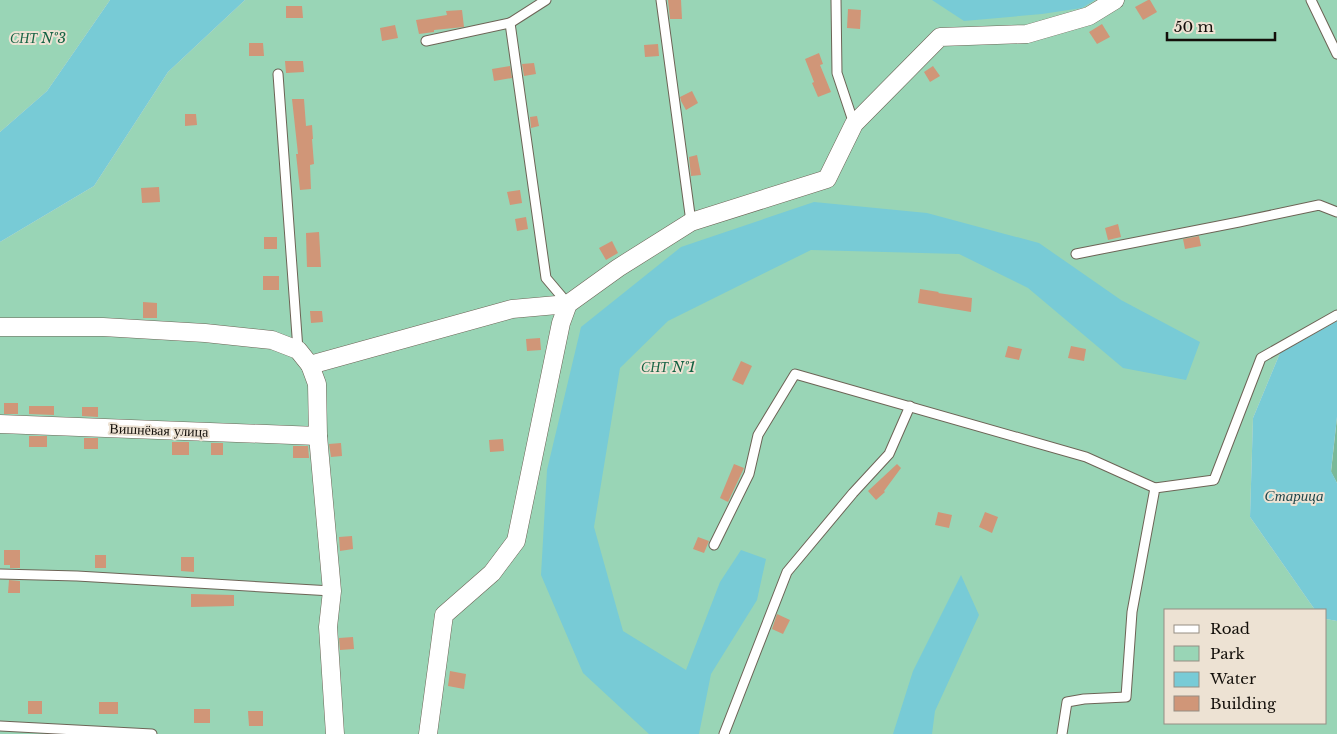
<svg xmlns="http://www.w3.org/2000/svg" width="1337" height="734" viewBox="0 0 1337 734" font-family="'Libre Baskerville',serif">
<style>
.green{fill:#99d5b6}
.forest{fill:#79b998}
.water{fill:#78cbd6}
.building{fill:#d09678}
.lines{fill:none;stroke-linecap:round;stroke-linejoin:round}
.service-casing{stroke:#6d6456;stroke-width:11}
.minor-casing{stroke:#6d6456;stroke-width:19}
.service{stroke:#fff;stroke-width:9}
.minor{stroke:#fff;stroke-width:18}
.labels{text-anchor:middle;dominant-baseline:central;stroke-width:4;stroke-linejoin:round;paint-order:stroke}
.park-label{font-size:14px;font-style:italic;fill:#146243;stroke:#ede2d3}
.street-label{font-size:14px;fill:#130f0a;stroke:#ede2d3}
.water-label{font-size:15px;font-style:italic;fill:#1f464b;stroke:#ede2d3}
</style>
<rect width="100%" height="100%" fill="#ede2d3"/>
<g class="green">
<path d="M0 0H110L47 91 0 132Z"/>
<path d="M245 0H1337V321L1280 353 1253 418 1250 517 1315 610H1166V723H1326V619L1337 621V734H0V242L94 186 168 72Z"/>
</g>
<path class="forest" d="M1337 417V483L1331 472Z"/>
<g class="water">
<path d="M110 0H245L168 72 94 186 0 242V132L47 91Z"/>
<path d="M932 0H1095L1082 8 1042 14 964 21Z"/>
<path d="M814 202 927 213 1039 243 1121 300 1200 342 1186 380 1123 368 1028 288 959 254 811 250 668 321 620 368 594 527 623 631 686 670 720 582 741 550 766 559 757 600 711 674 699 734H649L583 673 541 575 547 470 581 327 681 247Z"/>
<path d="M1337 321V417L1331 471 1337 483V621L1326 619V610H1315L1250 517 1253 418 1280 353Z"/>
<path d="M961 575 979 615 935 711 932 734H893L913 671Z"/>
</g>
<g class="building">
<path d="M668 0H681L682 19H670Z"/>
<path d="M1148 0H1150L1157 12 1143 20 1135 7Z"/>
<path d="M286 6H302L303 18H286Z"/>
<path d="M848 9 861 10 860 29 847 28Z"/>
<path d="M462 10 464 27 434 30V32L419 34 416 20 447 15 446 11Z"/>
<path d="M1102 24 1110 37 1097 44 1089 32Z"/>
<path d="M395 25 398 38 382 41 380 28Z"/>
<path d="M249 43H263L264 56H249Z"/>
<path d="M658 44 659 56 645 57 644 45Z"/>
<path d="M819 53 823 64 820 65 831 92 818 97 812 83 814 82 805 59Z"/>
<path d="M285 61H303L304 72 286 73Z"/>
<path d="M534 63 536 74 524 76 522 64Z"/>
<path d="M510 66 512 78 494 81 492 69Z"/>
<path d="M933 66 940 76 930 82 924 72Z"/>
<path d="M692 91 698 103 686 110 681 101 680 97Z"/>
<path d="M292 99H304L306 126 312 125 313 139H312L314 164 310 165 311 189 300 190 296 154H298Z"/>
<path d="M185 114H196L197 125 185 126Z"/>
<path d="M537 116 539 126 531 128 530 117Z"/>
<path d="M697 155 701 175 691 176 689 157Z"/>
<path d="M159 187 160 202 142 203 141 188Z"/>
<path d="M520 190 522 203 510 205 507 192Z"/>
<path d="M526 217 528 229 517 231 515 219Z"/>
<path d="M1118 224 1121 237 1108 240 1105 228Z"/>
<path d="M319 232 321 267H307L306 233Z"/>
<path d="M1199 236 1201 246 1185 249 1183 239Z"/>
<rect x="264" y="237" width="13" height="12"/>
<path d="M612 241 618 253 606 260 599 248Z"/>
<rect x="263" y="276" width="16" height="14"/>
<path d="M920 289 939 292 938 293 972 298 971 312 918 303Z"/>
<path d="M143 302 157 303V318H143Z"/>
<path d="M310 311H322L323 322 311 323Z"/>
<path d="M540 338 541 350 527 351 526 339Z"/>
<path d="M1008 346 1022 349 1019 360 1005 357Z"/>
<path d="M1071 346 1086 349 1084 361 1068 358Z"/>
<path d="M741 361 752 366 743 385 732 380Z"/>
<rect x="4" y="403" width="14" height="11"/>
<path d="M29 406H54V415L29 414Z"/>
<path d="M82 407H98V417L82 416Z"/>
<rect x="29" y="436" width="18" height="11"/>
<rect x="84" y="438" width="14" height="11"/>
<path d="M503 439 504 451 490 452 489 440Z"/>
<rect x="172" y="442" width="17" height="13"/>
<rect x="211" y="443" width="12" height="12"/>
<path d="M341 443 342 456 331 457 329 444Z"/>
<path d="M293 446H308L309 458H293Z"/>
<path d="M734 464 744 468 728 502 720 498Z"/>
<path d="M897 464 901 468 884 491 885 492 876 500 868 491Z"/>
<path d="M938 512 952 515 949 528 935 525Z"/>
<path d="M985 512 998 517 992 533 979 527Z"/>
<path d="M352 536 353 549 340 551 339 537Z"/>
<path d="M698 537 709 541 704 553 693 549Z"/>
<path d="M4 550H20V568H10V565H4Z"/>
<rect x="95" y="555" width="11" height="13"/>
<path d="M181 557H194V572L181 571Z"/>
<path d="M9 580 20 581V593H8Z"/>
<path d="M191 594 234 595V606L191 607Z"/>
<path d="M777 614 790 620 783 634 772 629Z"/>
<path d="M353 637 354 649 340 650 339 638Z"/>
<path d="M450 671 466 674 464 689 448 686Z"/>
<rect x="28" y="701" width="14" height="13"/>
<rect x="99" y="702" width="19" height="12"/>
<rect x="194" y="709" width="16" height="14"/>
<path d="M248 711H263V726H249Z"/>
</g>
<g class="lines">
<defs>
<g id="service">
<path d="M546 0 510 23 546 278 568 304"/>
<path d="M661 0 691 222"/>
<path d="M836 0 837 73 854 124"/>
<path d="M1311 0 1337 54"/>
<path d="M426 41 510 23"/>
<path d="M278 74 298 350"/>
<path d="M1076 254 1239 222 1319 205 1337 212"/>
<path d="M714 545 749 474 758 435 795 374 1086 457 1155 488"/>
<path d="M0 574 77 576 332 591"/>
<path d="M0 726 152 734"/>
<path d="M724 734 787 572 853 493 889 454 910 406"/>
<path d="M1062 734 1067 702 1084 699 1126 697 1132 612 1155 488 1214 480 1261 358 1337 315"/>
</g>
<g id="minor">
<path d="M0 327H103L205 333 272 340 298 350 310 365 317 384 318 436 332 591 328 627 335 734"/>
<path d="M310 365 512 309 568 304"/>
<path d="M0 424 318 436"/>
<path d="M428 734 444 615 492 573 516 541 561 323 568 304 618 268 691 222 827 179 854 124 940 37 1027 34 1089 16 1115 0"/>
</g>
</defs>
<use href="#service" class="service-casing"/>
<use href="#minor" class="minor-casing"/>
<use href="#service" class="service"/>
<use href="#minor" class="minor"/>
</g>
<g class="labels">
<g class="park-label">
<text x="38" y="38">СНТ №3</text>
<text x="668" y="367">СНТ №1</text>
</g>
<g class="street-label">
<text transform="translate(159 430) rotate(2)">Вишнёвая улица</text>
</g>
<g class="water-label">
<text x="1294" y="495">Старица</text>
</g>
</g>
<rect x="1164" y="609" width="162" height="115" fill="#ede2d3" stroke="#968e83"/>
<rect x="1174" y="625" width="25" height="8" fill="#ffffff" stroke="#968e83"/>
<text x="1210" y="634" font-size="15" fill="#130f0a">Road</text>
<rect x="1174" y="646" width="25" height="15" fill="#99d5b6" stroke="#968e83"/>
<text x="1210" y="659" font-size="15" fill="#130f0a">Park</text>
<rect x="1174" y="672" width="25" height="15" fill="#78cbd6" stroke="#968e83"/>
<text x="1210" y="684" font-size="15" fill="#130f0a">Water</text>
<rect x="1174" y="696" width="25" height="15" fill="#d09678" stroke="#968e83"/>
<text x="1210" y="709" font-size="15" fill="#130f0a">Building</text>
<path d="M1167 32v8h108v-8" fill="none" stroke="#130f0a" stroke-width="2.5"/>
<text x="1174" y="32" font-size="15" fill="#130f0a" stroke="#ede2d3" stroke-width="4" paint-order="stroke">50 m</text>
</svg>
